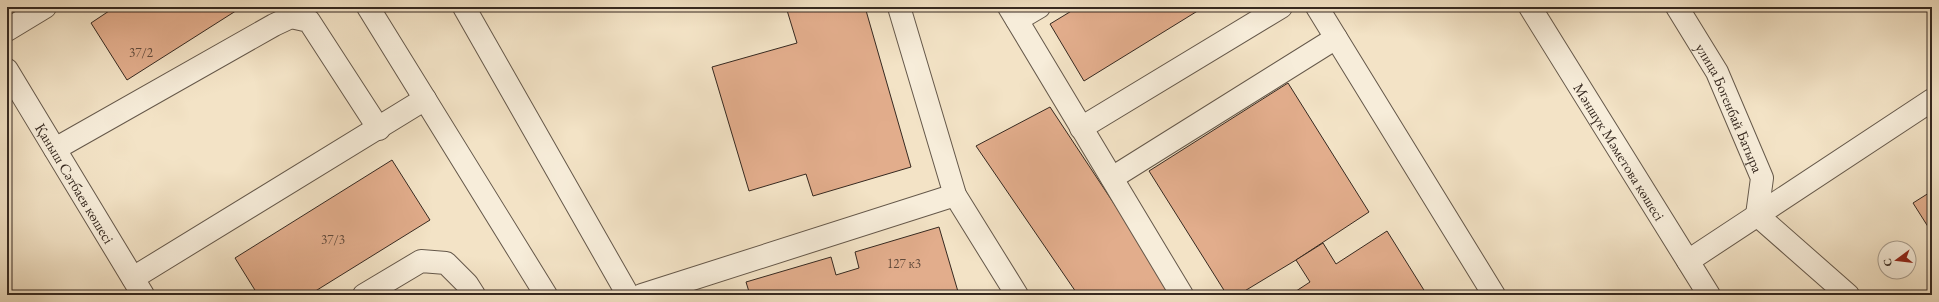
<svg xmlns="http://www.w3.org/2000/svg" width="1939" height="302" viewBox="0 0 1939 302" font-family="'EB Garamond',serif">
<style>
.building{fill:#e2ad8c;stroke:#362920}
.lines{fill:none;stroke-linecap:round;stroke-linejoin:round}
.minor-casing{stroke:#65584a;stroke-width:24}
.minor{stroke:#f7edda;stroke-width:22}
.labels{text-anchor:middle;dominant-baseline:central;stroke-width:3;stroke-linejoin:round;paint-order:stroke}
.number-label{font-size:13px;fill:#614a3b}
.street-label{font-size:15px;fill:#362920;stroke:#f7edda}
</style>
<rect width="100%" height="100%" fill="#f3e3c6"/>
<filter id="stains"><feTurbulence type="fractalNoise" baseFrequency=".005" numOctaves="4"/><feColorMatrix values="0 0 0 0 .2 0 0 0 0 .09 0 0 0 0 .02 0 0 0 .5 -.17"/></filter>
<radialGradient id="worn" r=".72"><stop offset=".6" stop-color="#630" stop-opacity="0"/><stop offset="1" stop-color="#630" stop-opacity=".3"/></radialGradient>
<g class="building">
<path d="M115 7H242L127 80 91 23Z"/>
<path d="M786 7H865L911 167 813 196 806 174 749 191 712 67 797 43Z"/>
<path d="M1078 7H1204L1084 81 1050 24Z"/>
<path d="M1288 83 1369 212 1296 260 1238 295H1227L1149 171Z"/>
<path d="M1050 107 1152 261 1173 295H1078L976 146Z"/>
<path d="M392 160 430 220 309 295H258L235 258Z"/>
<path d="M1932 191V233L1913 203Z"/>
<path d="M939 227 959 295H750L746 282 831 257 836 275 859 268 855 252Z"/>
<path d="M1387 231 1427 295H1290L1310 282 1296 260 1323 243 1336 264Z"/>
</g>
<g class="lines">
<defs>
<g id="minor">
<path d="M368 7 546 295"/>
<path d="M464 7 628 295"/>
<path d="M899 7 955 195 1017 295"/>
<path d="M1009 7 1182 295"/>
<path d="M1317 7 1494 295"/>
<path id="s1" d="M1530 7 1709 295"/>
<path id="s2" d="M1677 7 1717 72 1762 178 1757 215 1848 295"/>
<path d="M1017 20 1039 7"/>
<path d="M7 30 45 7"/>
<path id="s3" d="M7 70 143 295"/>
<path d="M1081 128 1281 7"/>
<path d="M55 149 274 25 291 17 309 21 379 129"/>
<path d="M1112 178 1336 38"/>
<path d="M1688 261 1932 100"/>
<path d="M133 278 425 99"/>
<path d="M364 295 421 261 446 263 467 284 474 295"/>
<path d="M642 295 955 195"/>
</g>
</defs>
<use href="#minor" class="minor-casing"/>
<use href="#minor" class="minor"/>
</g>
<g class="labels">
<g class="number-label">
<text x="141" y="52">37/2</text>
<text x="333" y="239">37/3</text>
<text x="904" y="263">127 к3</text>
</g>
<g class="street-label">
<text stroke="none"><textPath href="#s2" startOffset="114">улица Богенбай Батыра</textPath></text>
<text stroke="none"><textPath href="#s1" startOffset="170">Мәншүк Мәметова көшесі</textPath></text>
<text stroke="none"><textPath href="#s3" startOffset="132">Қаныш Сәтбаев көшесі</textPath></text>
</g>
</g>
<rect width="1939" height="302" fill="none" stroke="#f3e3c6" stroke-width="24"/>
<rect x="8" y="8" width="1923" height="286" fill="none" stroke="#362920" stroke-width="2"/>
<rect x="12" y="12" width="1915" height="278" fill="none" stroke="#362920"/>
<g transform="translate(1897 260) rotate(255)"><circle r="19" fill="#f7edda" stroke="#aa9f90"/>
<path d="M0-3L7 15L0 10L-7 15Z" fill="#8f2418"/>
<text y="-6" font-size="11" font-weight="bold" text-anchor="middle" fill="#362920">С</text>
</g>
<rect width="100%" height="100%" filter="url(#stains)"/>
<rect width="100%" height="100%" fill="url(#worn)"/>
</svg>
